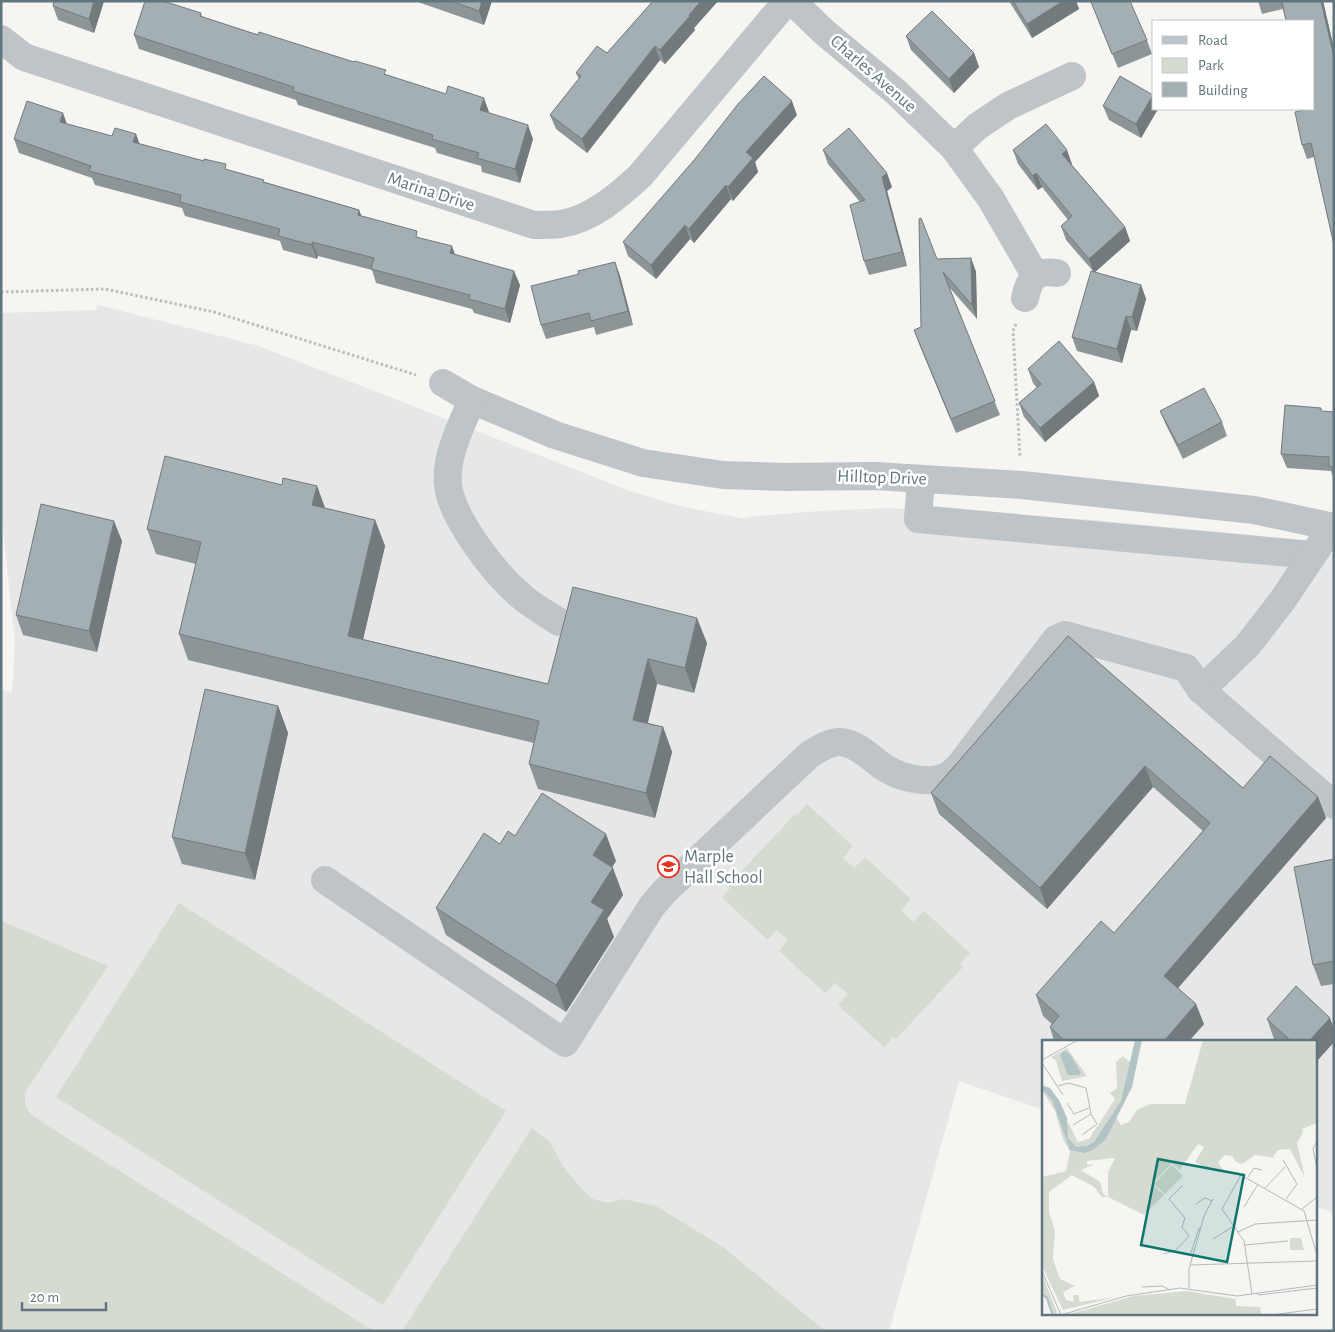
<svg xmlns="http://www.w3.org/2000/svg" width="1335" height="1332" viewBox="0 0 1335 1332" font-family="'Alegreya Sans',sans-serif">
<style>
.built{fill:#e6e7e6}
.green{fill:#d6dbd1}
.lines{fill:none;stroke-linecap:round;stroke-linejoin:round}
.path{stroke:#b8bdbe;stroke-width:3;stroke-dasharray:2.5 2.5;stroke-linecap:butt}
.minor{stroke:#bec4c7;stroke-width:28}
.wall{fill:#8c9699}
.shaded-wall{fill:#727a7d}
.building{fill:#a3afb2;stroke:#727a7d}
.labels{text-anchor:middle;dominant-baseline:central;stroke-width:5;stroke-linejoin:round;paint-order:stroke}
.street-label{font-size:18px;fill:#60767e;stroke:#fff}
.poi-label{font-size:18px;fill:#60767e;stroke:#fff;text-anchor:start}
.inset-river{fill:none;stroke:#b3c4c6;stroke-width:2.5}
.inset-road{fill:none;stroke:#b1babd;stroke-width:1}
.view{fill:#0f766e;fill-opacity:0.15;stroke:#0f766e;stroke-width:2.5}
.inset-edge{fill:none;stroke:#60767e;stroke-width:2.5}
</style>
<rect width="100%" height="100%" fill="#f6f5f2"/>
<path class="built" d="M98 305 259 346 630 491 684 507 745 519V517L820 511 888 508 1095 520 1263 536 1334 555V1213L1316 1207V1041H1044V1110L959 1081 889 1331H1V690L12 692 15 641 1 512V313L96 310Z"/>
<g class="green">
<path d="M807 804 853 846 843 858 854 868 865 857 911 899 901 910 913 922 924 911 970 953 960 964 963 967 896 1039 893 1037 884 1047 838 1005 848 994 835 983 825 993 779 951 788 940 777 930 768 940 722 898 730 888 728 886 795 814 797 815Z"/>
<path d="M179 903 506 1111 383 1305 56 1097Z"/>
<path d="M1 921 108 966 26 1091C22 1110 30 1114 45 1124L374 1331H1Z"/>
<path d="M532 1128 550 1142 564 1168 582 1189 593 1199 607 1203 623 1199 656 1206 723 1247 825 1331H402Z"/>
</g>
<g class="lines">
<g class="path">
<path d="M1 292 105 289 214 312 416 375"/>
<path d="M1016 324 1013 331 1020 457"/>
</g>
<g class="minor">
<path d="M792 1 824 32 896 92 954 148 991 199 1035 275"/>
<path d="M1 39 24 57 534 225C543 225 553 225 561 224 592 219 618 196 640 176L787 1"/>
<path d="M954 148 978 126 1008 106 1072 76"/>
<path d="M1025 298C1030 277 1035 270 1057 273"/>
<path d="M443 383 472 400 555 435 643 463 723 475 786 477 875 476 1022 485 1254 510 1334 527"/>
<path d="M472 400C461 426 445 456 448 485 452 519 495 574 521 596 532 606 546 613 559 622"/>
<path d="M921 479 918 519 1312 555"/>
<path d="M1201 690 1247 646 1282 601 1321 543"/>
<path d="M325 880 565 1043 652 906 665 891 810 754C819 749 827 743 838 742 854 741 870 757 882 766 898 777 926 785 945 777 951 775 956 769 960 765L1056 639 1065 635 1186 668 1201 690 1334 805"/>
</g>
</g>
<g class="wall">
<path d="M54 1H104L94 33 58 20 53 6Z"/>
<path d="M415 1H492L484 25Z"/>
<path d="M653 1H718L694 28 695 30 665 64 660 60 587 153 556 129 550 115 579 79 576 73 607 53Z"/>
<path d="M1009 1H1076L1079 9 1032 38Z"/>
<path d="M1258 1H1323L1334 49V245L1314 157 1307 159 1302 145 1307 109 1283 9 1262 14Z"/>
<path d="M1091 2 1147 40 1152 54 1118 68Z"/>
<path d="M201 13 202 17 387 75 489 112V113L533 139 520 183 482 172 481 166 437 153 435 148 298 105 296 100 139 49 134 35Z"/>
<path d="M906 36 974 53 979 67 954 93 911 50Z"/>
<path d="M1153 95 1154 97V109H1158L1141 138 1109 120 1103 106Z"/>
<path d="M797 115 755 162 758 172 733 201 731 199 694 243 690 239 656 279 628 256 623 242Z"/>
<path d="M67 124 112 136 136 134 139 144 228 170 265 182 359 210 362 217 420 238 520 285 510 323 474 313 472 309 376 283 372 270 318 256 317 259 283 250 280 241 185 216 182 208 95 185 92 178 19 153 14 139Z"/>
<path d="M823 150 892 187 887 191 907 266 869 275 864 261 860 202 828 164Z"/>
<path d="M1013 150 1072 164H1071L1125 227 1130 241 1095 272 1141 285 1146 299 1137 331 1131 330 1122 363 1077 351 1072 337 1093 271 1066 240 1061 226 1068 220 1042 187 1038 190 1018 164Z"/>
<path d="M971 258 976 272 977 319 949 287 1000 415 956 433 919 344 914 330 921 327 937 259Z"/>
<path d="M615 262 620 276 633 325 596 335 594 327 546 339 541 325 579 274Z"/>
<path d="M1028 369 1094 382 1099 396 1045 442 1024 417 1019 403 1037 388 1033 383Z"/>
<path d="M1160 411 1222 422 1227 436 1183 459 1166 425Z"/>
<path d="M1323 412H1334V480L1331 471 1287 468 1281 454Z"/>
<path d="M282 485 317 486 325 508 375 520 385 546 363 639 548 684 707 643 694 693 657 684 648 723 663 727 672 752 655 818 538 789 529 764 534 743 188 660 179 634 196 564 156 554 147 529Z"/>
<path d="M122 541 97 652 23 635 16 615Z"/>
<path d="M1068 636 1243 788 1318 797 1326 818 1178 988 1204 1024 1189 1041H1054L1050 1027 1052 1024 1043 1016 1036 995 1114 933 1203 831 1153 787 1047 909 939 814 931 793Z"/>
<path d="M278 706 288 733 255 880 182 864 172 837Z"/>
<path d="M515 836 616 861 612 867 623 895 607 919 614 937 566 1012 446 935 436 908Z"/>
<path d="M1334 859V984L1321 986 1313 965Z"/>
<path d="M1267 1019 1334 1029V1042L1316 1062V1041H1276L1274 1039Z"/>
</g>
<g class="shaded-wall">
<path d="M94 1H104L94 33 89 19Z"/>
<path d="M482 1H492L484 25 479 11Z"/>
<path d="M701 1H718L694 28 695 30 665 64 660 50Z"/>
<path d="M1063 1H1076L1079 9 1032 38 1027 24Z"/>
<path d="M1321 1H1323L1334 49V57Z"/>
<path d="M655 46 660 60 587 153 582 139Z"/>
<path d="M974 53 979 67 954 93 949 79Z"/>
<path d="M1153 95 1154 97V109H1158L1141 138 1136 124Z"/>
<path d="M484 98 489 112 485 124 480 110Z"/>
<path d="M792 101 797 115 755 162 758 172 733 201 728 187 746 152Z"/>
<path d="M63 113 68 127 60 122Z"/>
<path d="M528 125 533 139 520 183 515 169Z"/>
<path d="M136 134 141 148 133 142Z"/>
<path d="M1067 150 1072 164 1067 168 1062 154Z"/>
<path d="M887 173 892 187 887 191 907 266 902 252 882 177Z"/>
<path d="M1036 173 1042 187 1038 190 1033 176Z"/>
<path d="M726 185 731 199 694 243 689 229Z"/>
<path d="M359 210 364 224 358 215Z"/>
<path d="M685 225 690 239 656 279 651 265Z"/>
<path d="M1125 227 1130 241 1094 273 1089 259Z"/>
<path d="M312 242 318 256 317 259 312 245Z"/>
<path d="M452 246 457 260 450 253Z"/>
<path d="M971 258 976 272 977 319 972 305Z"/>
<path d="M615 262 620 276 633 325 628 311Z"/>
<path d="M514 271 520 285 510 323 505 309Z"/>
<path d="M1141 285 1146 299 1137 331 1132 317Z"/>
<path d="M1126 316 1131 330 1122 363 1117 349Z"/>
<path d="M1094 382 1099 396 1045 442 1040 428Z"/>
<path d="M317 486 326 511 312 505Z"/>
<path d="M375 520 385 546 358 661 348 636Z"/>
<path d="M114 521 122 541 97 652 89 631Z"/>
<path d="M697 618 707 643 694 693 685 668Z"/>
<path d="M648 659 657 684 642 745 633 720Z"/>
<path d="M278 706 288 733 255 880 245 853Z"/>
<path d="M663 727 672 752 655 818 646 793Z"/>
<path d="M1145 766 1153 787 1047 909 1040 888Z"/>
<path d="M1318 797 1326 818 1171 996 1164 976Z"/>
<path d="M606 834 616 861 603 882 593 855Z"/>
<path d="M613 868 623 895 607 919 614 937 566 1012 556 985 591 902Z"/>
<path d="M1196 1004 1204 1024 1189 1041H1164Z"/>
<path d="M1330 1018 1334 1029V1042L1316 1062V1041H1309Z"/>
</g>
<g class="building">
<path d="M54 1H94L89 19 53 6Z"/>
<path d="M145 1H163L201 13 200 16 258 35 259 32 354 62 355 61 386 70 384 74 446 94 448 86 484 98 480 110 528 125 515 169 477 158 479 153 432 139 433 135 293 91 294 87 134 35Z"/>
<path d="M451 1H482L479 11Z"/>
<path d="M653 1H701L689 15 690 16 660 50 655 46 582 139 550 115 581 76 576 73 597 46 607 53Z"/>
<path d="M1013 1H1063L1027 24Z"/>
<path d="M1094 1H1130L1147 40 1112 54 1091 2Z"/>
<path d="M1282 1H1321L1334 57V245L1311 143 1302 145 1295 112 1307 109H1314V21H1286Z"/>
<path d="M932 11 974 53 949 79 906 36Z"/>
<path d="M764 76 792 101 746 152 753 158 728 187 726 185 689 229 685 225 651 265 623 242 695 159 738 104Z"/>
<path d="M1120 76 1153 95 1136 124 1103 106Z"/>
<path d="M27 101 63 113 60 122 112 136 115 128 136 134 133 142 204 161V159L226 164 225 169 264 180 263 182 359 210 358 215 417 231 416 237 452 246 450 253 514 271 505 309 469 299 470 295 371 269 374 258 312 242V245L278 236 280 229 180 202 181 195 89 171 91 166 14 139Z"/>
<path d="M1046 124 1067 150 1062 154 1125 227 1089 259 1061 226 1072 216 1036 173 1033 176 1013 150Z"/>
<path d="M849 128 887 173 882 177 902 252 864 261 850 205 865 200 823 150Z"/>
<path d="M921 218 937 259 971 258 972 305 943 272 995 401 951 419 914 330 921 327 919 219Z"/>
<path d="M615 262 628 311 591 321 589 313 541 325 531 286 579 274 578 271Z"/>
<path d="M1091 271 1141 285 1132 317 1126 316 1117 349 1072 337Z"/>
<path d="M1059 341 1094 382 1040 428 1019 403 1041 384 1028 369Z"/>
<path d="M1204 388 1222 422 1178 445 1160 411Z"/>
<path d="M1285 405 1321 408V411L1334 412V467L1329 466V457L1281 454Z"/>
<path d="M165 456 282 485 283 478 317 486 312 505 375 520 348 636 548 684 573 587 697 618 685 668 648 659 633 720 663 727 646 793 529 764 539 721 179 634 201 542 147 529Z"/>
<path d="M41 504 114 521 89 631 16 615Z"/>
<path d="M1068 636 1243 788 1270 756 1318 797 1164 976 1196 1004 1164 1041H1065L1050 1027 1059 1016 1036 995 1101 921 1114 933 1210 823 1145 766 1040 888 931 793Z"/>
<path d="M205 689 278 706 245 853 172 837Z"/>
<path d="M542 793 606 834 593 855 613 868 591 902 604 910 556 985 436 908 484 833 500 844 508 831 515 836Z"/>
<path d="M1334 859V961L1313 965 1294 867Z"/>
<path d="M1296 986 1330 1018 1309 1041H1291L1267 1019Z"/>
</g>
<defs>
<symbol id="school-ring" viewBox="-11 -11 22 22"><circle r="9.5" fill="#fff" stroke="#e63222" stroke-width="1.5"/><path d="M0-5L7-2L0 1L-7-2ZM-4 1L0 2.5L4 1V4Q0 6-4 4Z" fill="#e63222"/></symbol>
</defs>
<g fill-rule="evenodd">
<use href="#school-ring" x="656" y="854" width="25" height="25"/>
</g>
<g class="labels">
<g class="street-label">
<text transform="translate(873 74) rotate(41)">Charles Avenue</text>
<text transform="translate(431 192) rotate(18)">Marina Drive</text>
<text transform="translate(882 478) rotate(2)">Hilltop Drive</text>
</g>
<g class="poi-label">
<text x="684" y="857">Marple<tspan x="684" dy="21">Hall School</tspan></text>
</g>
</g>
<g transform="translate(1042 1040)">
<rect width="275" height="275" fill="#f6f5f2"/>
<path d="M161 0H275V83L260 89 261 92 255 103 263 138 248 109 236 110 231 116 233 118 213 115 200 124 194 122 190 116 182 115 176 123 182 130 164 128 153 122 162 107 156 104 138 130 130 123 110 144 122 155 102 175 66 157V132L73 118 45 121V125L53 124 39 130 58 142 61 154 66 157H60L52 147 30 135 7 152V172L13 191 11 219 18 239 33 246 21 252 24 260 32 262 31 255H36L38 262 74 257 21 270 0 226V137L24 131 28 112 21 99 13 71 0 50 10 60 19 81 27 84 36 102 47 99 73 59 68 53 75 48 74 22 81 16 90 24 86 49 73 76 79 85 87 82 95 70 108 64H143ZM25 8 45 36 20 41 14 21 9 17ZM130 125 141 136 123 154 112 144ZM248 198H259L262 210H248ZM0 234 15 272 13 275 6 258 0 254ZM145 251 194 259V266L218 267 219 275H25L91 256Z" fill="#d6dbd1"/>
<path d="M93 0H100L90 47 64 99 51 110 42 113 28 110 10 60 0 50V45L8 48 17 60 25 78 26 98 34 107 45 106 52 102 79 61ZM22 11 27 13 39 33 37 35H26L18 15Z" fill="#b3c4c6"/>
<path class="inset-river" d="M0 254 5 258 11 275"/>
<path class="inset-road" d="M0 20 36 0M0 23 21 55M16 46 27 43 44 48 49 74 31 85M25 63 32 74 47 68M40 95 55 84 49 74M275 101 271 109 275 129M241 120 255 144 244 159M206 137 212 128 220 130M223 148 243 127M154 164 163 158 170 161M202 167 216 144M260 169 275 157M196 192 213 184 275 180M171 199 192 186M203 205 246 201M149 213 157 188 159 189M121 214 133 211 147 196 140 187 143 178 127 159 141 145M148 225 275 221M0 231 19 275M100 247 120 246 128 250M147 248V229L162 176 171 159M214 253 217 255 275 248M210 254 202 201 180 169 199 135 262 171 275 215M19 275 84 256 138 248 195 256 275 245M229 275 275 269"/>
<path class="view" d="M116 119 202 135 185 222 99 205Z"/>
<rect width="275" height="275" class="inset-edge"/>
</g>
<rect width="1335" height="1332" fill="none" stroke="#60767e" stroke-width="5"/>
<rect x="1152" y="20" width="162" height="90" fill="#ffffff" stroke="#bfc8cb"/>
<rect x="1162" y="36" width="25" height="8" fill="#bec4c7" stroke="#bfc8cb"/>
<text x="1198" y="45" font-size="15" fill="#60767e">Road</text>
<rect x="1162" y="58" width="25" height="15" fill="#d6dbd1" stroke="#bfc8cb"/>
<text x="1198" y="70" font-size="15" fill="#60767e">Park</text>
<rect x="1162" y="82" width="25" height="15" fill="#a3afb2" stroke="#bfc8cb"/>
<text x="1198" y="95" font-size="15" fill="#60767e">Building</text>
<path d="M22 1302v8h84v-8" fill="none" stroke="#60767e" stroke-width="2.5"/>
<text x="30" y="1302" font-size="15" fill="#60767e" stroke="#ffffff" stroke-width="4" paint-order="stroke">20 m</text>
</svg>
